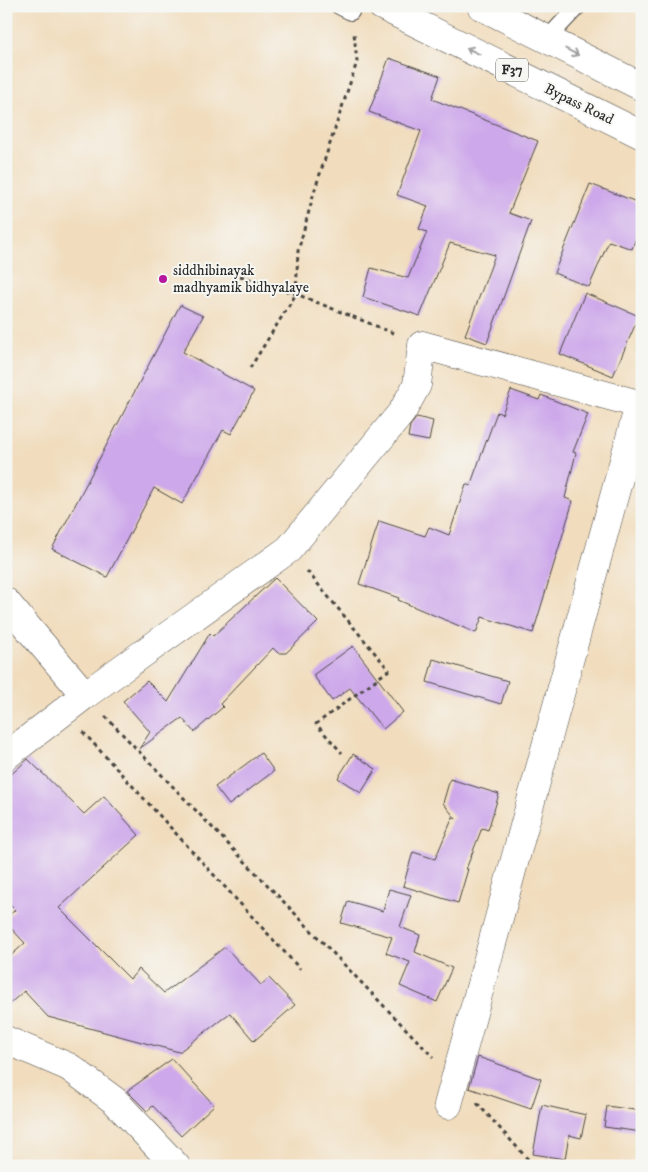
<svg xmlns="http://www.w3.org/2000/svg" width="648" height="1172" viewBox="0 0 648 1172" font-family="'IM FELL DW Pica',serif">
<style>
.building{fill:#cda8ea}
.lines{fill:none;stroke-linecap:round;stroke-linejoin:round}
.service-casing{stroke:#494641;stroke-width:18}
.minor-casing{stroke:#494641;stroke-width:29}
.trunk-casing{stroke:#494641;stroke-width:29}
.path{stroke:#494641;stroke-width:3;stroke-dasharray:4 4;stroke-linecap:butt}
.service{stroke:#fff;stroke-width:16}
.minor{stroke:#fff;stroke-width:28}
.trunk{stroke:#fff;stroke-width:28}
.oneway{stroke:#a0a0a0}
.poi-dot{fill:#b5179e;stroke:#f6f6f2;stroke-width:2}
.labels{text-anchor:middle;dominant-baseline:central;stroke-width:4;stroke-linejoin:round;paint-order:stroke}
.shield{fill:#f6f6f2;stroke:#686867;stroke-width:1}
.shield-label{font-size:14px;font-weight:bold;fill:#2b2b2b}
.street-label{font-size:15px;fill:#2b2b2b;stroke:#f6f6f2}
.poi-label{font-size:15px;fill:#2b2b2b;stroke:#f6f6f2;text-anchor:start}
</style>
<rect width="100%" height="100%" fill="#f6f6f2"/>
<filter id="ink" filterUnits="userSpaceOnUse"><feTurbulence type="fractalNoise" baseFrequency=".02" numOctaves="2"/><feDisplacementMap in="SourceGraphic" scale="10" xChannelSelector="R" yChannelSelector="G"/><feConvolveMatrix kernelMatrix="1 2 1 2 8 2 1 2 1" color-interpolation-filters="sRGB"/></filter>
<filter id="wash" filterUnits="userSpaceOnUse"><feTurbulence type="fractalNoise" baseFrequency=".0096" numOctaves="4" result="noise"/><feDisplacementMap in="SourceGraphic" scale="20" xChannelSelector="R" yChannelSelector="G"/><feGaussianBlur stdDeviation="1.12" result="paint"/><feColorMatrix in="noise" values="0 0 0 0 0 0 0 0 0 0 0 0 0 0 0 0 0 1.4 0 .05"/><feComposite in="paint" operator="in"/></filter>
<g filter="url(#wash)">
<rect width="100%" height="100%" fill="#f1ddbe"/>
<g id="blocks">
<g class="building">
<path d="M389 58 440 76 432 99 538 141 509 213 531 221 487 343 465 335 495 255 450 243 420 316 363 297 371 268 408 278 427 232 419 229 428 206 397 195 421 131 369 112Z"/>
<path d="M590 184 642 204V222L632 249 609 241 589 287 554 273Z"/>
<path d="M585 293 639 316 613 376 560 354Z"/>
<path d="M180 305 203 316 183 352 254 391 231 434 223 430 182 504 154 488 107 577 52 549Z"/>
<path d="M511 390 539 400 541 395 588 414 573 452 576 453 565 498 573 501 533 633 482 617 476 633 398 600 399 598 359 584 379 521 425 536 429 527 449 535 466 484 470 486 497 412 502 414Z"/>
<path d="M417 417 433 421 429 441 408 437 410 426Z"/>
<path d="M275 578 318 622 286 653H278L273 648 220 704 223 707 194 732 182 718 139 749 150 732 123 701 147 681 168 702 210 633 213 636Z"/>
<path d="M353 646 403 712 383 729 350 688 332 701 313 675Z"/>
<path d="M433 659 508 681 501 704 427 682Z"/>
<path d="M261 753 274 771 229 805 215 787Z"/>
<path d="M353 754 376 769 361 793 338 778Z"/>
<path d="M28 759 84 814 104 796 139 835 59 908 130 979 139 969 164 993 225 947 261 985 269 978 295 1005 254 1041 230 1013 179 1052 48 1017 24 991 6 1007V960L25 943 6 923V918L15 910 6 901V779Z"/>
<path d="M450 779 499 794 488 830 482 828 466 869H468L458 903 403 886 413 852 435 859 453 817 456 819 443 803Z"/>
<path d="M389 889 411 895 400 927 420 935 415 952 452 968 437 1002 400 986 410 962 386 953 392 937 341 923 348 901 383 911Z"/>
<path d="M478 1057 541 1079 531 1109 469 1088Z"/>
<path d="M172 1059 214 1105 181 1136 153 1106 147 1111 127 1091Z"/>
<path d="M542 1105 586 1115 581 1138 569 1135 565 1159 533 1154Z"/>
<path d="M607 1106 642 1111V1132L604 1127Z"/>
</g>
</g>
</g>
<g filter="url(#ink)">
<use href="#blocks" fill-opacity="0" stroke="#494641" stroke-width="1"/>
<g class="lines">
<defs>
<g id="service">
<path d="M339 6 351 12"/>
<path d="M547 39 578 6"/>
</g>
<g id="minor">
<path d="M6 602 85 695"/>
<path d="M6 756 85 695 289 549 402 412 417 385 422 345 642 405"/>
<path d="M6 1040 69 1067 115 1101 176 1166"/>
<path d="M448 1105 639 405"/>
</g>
<g id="trunk">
<path d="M382 6 642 135"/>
<path d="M481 6 642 87"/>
</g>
</defs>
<use href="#service" class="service-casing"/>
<use href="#minor" class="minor-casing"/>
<use href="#trunk" class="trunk-casing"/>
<g class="path">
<path d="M240 276 296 294 396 334"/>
<path d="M250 368 296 294 298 251 315 189 357 62 354 33"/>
<path d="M307 571 389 670 316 724 342 753"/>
<path d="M105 716 433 1057"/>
<path d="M83 732 300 969"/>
<path d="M477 1103 534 1166"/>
</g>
<use href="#service" class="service"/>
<use href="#minor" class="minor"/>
<use href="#trunk" class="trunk"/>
</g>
<defs><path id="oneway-shaft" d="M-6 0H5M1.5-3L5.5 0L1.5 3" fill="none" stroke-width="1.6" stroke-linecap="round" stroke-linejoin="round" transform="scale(1.25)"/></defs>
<g class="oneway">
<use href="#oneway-shaft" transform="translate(473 51) rotate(-154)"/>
<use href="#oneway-shaft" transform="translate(572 52) rotate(27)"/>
</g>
</g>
<circle class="poi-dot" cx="163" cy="279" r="5"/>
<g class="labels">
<rect class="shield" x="496" y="58.5" width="32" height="23" rx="4"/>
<g class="shield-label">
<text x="512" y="70">F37</text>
</g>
<g class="street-label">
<text transform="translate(579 104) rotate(26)">Bypass Road</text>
</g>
<g class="poi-label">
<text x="173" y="270">siddhibinayak<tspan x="173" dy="17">madhyamik bidhyalaye</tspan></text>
</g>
</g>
<rect width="648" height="1172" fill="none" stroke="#f6f6f2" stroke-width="25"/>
</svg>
